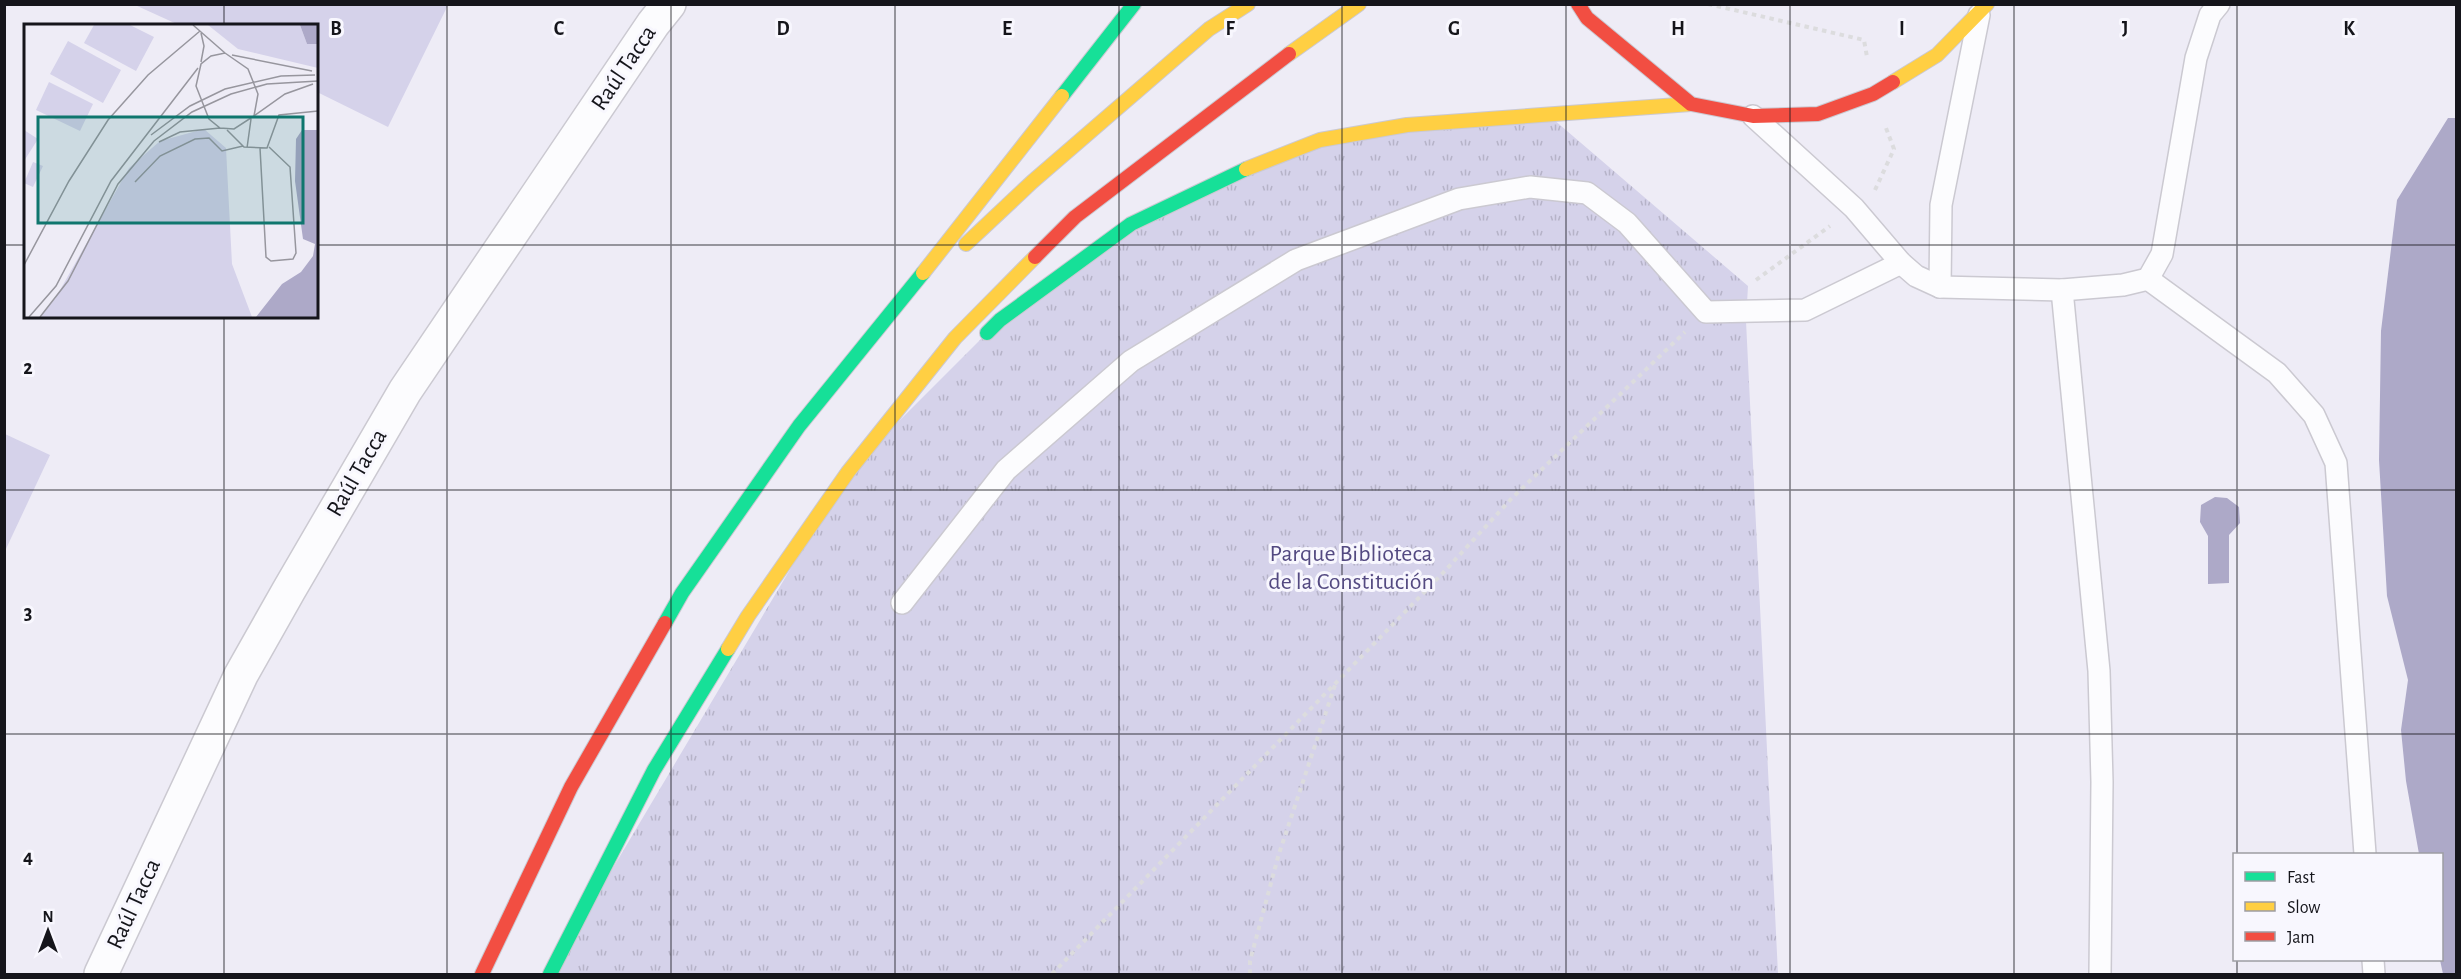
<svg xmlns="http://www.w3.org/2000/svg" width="2461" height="979" viewBox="0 0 2461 979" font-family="'Alegreya Sans',sans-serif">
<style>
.park{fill:url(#park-tufts)}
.garden{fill:#d5d2ea}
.water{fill:#ada9c8}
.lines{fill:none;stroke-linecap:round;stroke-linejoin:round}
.lane-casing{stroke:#cbc9d1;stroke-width:24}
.street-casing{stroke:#cbc9d1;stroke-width:36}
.fast-casing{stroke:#cbc9d1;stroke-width:16}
.slow-casing{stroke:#cbc9d1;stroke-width:16}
.jam-casing{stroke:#cbc9d1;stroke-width:16}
.path{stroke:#dcdcde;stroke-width:4;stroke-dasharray:4.5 4.5;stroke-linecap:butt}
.lane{stroke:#fcfcfe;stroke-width:21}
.street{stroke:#fcfcfe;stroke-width:33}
.fast{stroke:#16e098;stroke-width:14}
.slow{stroke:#ffcf43;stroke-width:14}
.jam{stroke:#f24e42;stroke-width:14}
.grid{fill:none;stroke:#15151b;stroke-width:1.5;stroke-opacity:0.55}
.labels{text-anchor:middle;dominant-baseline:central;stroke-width:6;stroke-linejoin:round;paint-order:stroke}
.street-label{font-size:24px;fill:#15151b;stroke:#f8f7fe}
.park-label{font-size:24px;fill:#534981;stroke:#f8f7fe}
.inset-road{fill:none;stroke:#97969e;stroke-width:1.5}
.view{fill:#0f766e;fill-opacity:0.15;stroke:#0f766e;stroke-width:3}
.inset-edge{fill:none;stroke:#15151b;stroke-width:3}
.grid-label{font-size:20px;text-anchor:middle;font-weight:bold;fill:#15151b;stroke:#f8f7fe;stroke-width:6;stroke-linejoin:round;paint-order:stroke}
</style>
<defs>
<pattern id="park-tufts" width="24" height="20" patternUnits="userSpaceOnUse" patternTransform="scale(1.5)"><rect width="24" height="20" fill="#d5d2ea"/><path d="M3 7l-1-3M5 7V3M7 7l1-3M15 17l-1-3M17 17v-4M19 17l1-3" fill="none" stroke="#b6b3c8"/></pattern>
</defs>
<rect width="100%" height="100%" fill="#eeecf6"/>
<path class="park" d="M1546 113 1748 286 1746 321 1778 974H550L848 472 1000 320 1131 224 1320 140Z"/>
<g class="garden">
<path d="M135 5 448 4V5L388 127 317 92 316 26 179 25Z"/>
<path d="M5 434 50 455 5 551Z"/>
</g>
<g class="water">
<path d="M2448 118H2456V974H2443L2440 960 2442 854H2419L2406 781 2401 730 2408 680 2387 596 2379 460 2381 331 2397 200Z"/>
<path d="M2215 497 2227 498 2239 507 2240 523 2229 535V583L2208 584V536L2200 522 2201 505Z"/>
</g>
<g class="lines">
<defs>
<g id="lane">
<path d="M1753 116 1854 208 1901 263 1916 276 1940 287 2062 290 2123 285 2148 279 2162 254 2196 58 2210 15 2219 4"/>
<path d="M2148 279 2277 373 2314 415 2336 463 2365 854"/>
<path d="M1940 287 1941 205 1979 15"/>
<path d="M2062 290 2099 671 2102 782 2100 974"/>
<path d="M902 603 1006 470 1131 361 1296 260 1459 199 1530 187 1587 193 1627 223 1706 312 1805 310 1901 263"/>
<path d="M2373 960 2374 974"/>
</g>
<path id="street" d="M101 974 241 675 289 590 405 391 653 24 669 4"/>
<g id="fast">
<path d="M1062 96 1134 4"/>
<path d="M987 333 1000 320 1131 224 1246 169"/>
<path d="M665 623 682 593 799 426 923 273"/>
<path d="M550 974 654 770 728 649"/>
</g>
<g id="slow">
<path d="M1289 54 1359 4"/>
<path d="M1893 82 1937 55 1987 4"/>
<path d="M1246 169 1320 140 1407 125 1691 104"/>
<path d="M966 244 1032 182 1209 29 1248 4"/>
<path d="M923 273 1062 96"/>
<path d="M728 649 748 616 848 472 955 338 1035 257"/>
</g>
<g id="jam">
<path d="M1578 4 1587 18 1691 104 1753 116 1818 114 1873 94 1893 82"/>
<path d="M1035 257 1075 217 1289 54"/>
<path d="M482 974 571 787 665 623"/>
</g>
</defs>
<use href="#lane" class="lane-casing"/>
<use href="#street" class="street-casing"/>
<use href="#fast" class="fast-casing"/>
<use href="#slow" class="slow-casing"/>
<use href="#jam" class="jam-casing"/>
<g class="path">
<path d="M1708 4 1864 40 1867 57"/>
<path d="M1875 190 1894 149 1886 128"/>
<path d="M1756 280 1830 226"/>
<path d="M1052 974 1442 574 1512 498 1685 332"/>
<path d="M1250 974V961L1278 857 1335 685"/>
</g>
<use href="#lane" class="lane"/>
<use href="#street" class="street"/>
<use href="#fast" class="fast"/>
<use href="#slow" class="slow"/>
<use href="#jam" class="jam"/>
</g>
<path class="grid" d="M224 4V26M447 4V974M671 4V974M895 4V974M1119 4V974M1342 4V974M1566 4V974M1790 4V974M2014 4V974M2237 4V854M4 245H26M316 245H2456M224 316V974M4 490H2456M4 734H2456M2237 960V974"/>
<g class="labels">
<g class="street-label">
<text transform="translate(624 68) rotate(-56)">Raúl Tacca</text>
<text transform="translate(357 473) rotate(-60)">Raúl Tacca</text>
<text transform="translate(134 904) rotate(-65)">Raúl Tacca</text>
</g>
<g class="park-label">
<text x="1351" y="554">Parque Biblioteca<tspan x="1351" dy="28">de la Constitución</tspan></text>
</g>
</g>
<g transform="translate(24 24)">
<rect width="294" height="294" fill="#eeecf6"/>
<path d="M184 1H276L283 20H294V44L214 25ZM180 105 202 124 208 240 228 293H16L31 275 105 144 136 117Z" fill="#d5d2ea"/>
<path d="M70 1H106L130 13 112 47 60 19ZM44 17 97 46 79 79 26 50ZM25 58 69 80 56 107 12 86ZM0 106 14 115 0 137ZM9 138 19 142 9 163 0 159Z" fill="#d5d2ea"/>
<path d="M276 1H294V20H283ZM278 106H294V293H232L258 260 277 248 289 232 291 220 279 215 271 157 272 115Z" fill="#ada9c8"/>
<path class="inset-road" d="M169 1 201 29M177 9 180 22 177 38M201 29 224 45 234 70 230 92 210 105 196 104 185 95 172 62 177 40 187 32ZM208 31 288 47M230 92 261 70 289 60M203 106 220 123 243 124 255 91 294 87M127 111 166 82 201 65 257 52 291 51M135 118 156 108 196 104M223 124 227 95M236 124 242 233 247 237 269 235 272 229 266 143 245 123M111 158 136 132 171 115 185 114 198 127 219 122M0 241 45 157 84 96 124 51 176 7M5 293 32 262 87 157 174 44M16 293 44 257 94 160 130 117 168 88 207 70 243 60 294 57"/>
<path class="view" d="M14 93H279V199H14Z"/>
<rect width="294" height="294" class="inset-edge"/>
</g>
<g class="grid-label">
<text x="336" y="35">B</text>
<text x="559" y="35">C</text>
<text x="783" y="35">D</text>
<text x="1007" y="35">E</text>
<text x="1230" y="35">F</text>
<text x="1454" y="35">G</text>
<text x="1678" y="35">H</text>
<text x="1902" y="35">I</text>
<text x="2125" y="35">J</text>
<text x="2349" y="35">K</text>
<text x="28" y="374">2</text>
<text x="28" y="619">3</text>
<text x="28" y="863">4</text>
</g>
<rect width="2461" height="979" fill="none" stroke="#15151b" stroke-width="12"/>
<rect x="2233" y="853" width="210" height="108" fill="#f8f7fe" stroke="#9d9da3" stroke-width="1.5"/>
<rect x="2245" y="872" width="30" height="9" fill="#16e098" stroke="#9d9da3" stroke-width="1.5"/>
<text x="2287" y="883" font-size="18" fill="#15151b">Fast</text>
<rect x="2245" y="902" width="30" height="9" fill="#ffcf43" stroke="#9d9da3" stroke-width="1.5"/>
<text x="2287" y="913" font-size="18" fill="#15151b">Slow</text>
<rect x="2245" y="932" width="30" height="9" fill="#f24e42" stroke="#9d9da3" stroke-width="1.5"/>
<text x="2287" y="943" font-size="18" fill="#15151b">Jam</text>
<g transform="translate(48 931)" stroke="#f8f7fe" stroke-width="4.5" paint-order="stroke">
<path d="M0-4.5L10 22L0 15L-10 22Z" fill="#15151b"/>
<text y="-9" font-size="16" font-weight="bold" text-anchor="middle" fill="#15151b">N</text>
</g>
</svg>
